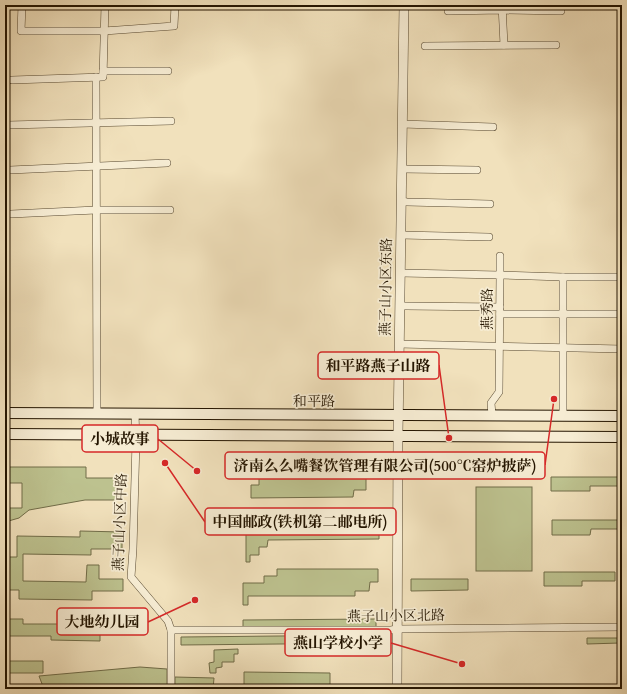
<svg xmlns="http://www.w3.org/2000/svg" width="627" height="694" viewBox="0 0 627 694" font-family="Cardo,'Noto Serif SC',serif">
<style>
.green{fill:#bdc28f;stroke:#706c48}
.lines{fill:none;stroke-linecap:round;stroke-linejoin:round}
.minor-casing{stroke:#574830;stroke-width:8}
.tertiary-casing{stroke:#574830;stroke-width:10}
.secondary-casing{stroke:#241501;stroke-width:12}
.minor{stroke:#f6ecd3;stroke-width:7}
.tertiary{stroke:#f6ecd3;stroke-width:9}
.secondary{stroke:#f6ecd3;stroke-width:10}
.labels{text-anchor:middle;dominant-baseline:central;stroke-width:3.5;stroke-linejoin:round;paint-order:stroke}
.street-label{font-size:14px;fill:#241501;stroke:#f6ecd3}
.leader{fill:none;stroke:#d62828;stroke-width:1.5}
.callout-dot{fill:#d62828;stroke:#f6ecd3;stroke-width:1.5}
.callout{fill:#f6ecd3;stroke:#d62828;stroke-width:1.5}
.callout-label{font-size:15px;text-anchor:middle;font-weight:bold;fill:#241501}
</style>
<rect width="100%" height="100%" fill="#f1e1bc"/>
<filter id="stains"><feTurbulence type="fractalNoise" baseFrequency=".005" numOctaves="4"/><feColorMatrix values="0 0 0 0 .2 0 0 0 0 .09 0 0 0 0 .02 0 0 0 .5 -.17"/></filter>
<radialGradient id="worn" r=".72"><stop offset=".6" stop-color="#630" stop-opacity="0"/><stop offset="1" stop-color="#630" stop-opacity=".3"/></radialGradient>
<g class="green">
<path d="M5 467H86V478H122V500H85L29 510 19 518 5 522V508H22V483H5Z"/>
<path d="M272 470H366V490H354L353 497 251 498V485H259V477H272Z"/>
<path d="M551 477H622V486H590V491H551Z"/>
<rect x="476" y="487" width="56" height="84"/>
<path d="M369 512H379V539L268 540 267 547H259V555H250V562H246V524L369 523Z"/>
<path d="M552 520H622V529H591L590 535H552Z"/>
<path d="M80 531 122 532V549H91V555L23 554V581L86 582 87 565H99V579H123V591H92V600L19 599V590H5V557H17V536L80 537Z"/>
<path d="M277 569H378V582H370L369 591H355V596H248V605H243V583H264V576H277Z"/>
<path d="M544 572H615V581H582V586H544Z"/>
<path d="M411 579H468V590L411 591Z"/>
<path d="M5 619H23V624H100V641L51 640V636H5Z"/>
<path d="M376 619V627L243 628V620Z"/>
<path d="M380 635V643L181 645V637Z"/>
<path d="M587 638H620V643L587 644Z"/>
<path d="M238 649V654H234V662H222V667L216 668V673H210L209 663 214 662V650Z"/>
<path d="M5 661H43V673H8V669H5Z"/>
<path d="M140 667 167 669V689H44L39 676Z"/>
<path d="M244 672 330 673V688H321V689H230V685H244Z"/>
<path d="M175 677 214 678 213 689H175Z"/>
</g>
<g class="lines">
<defs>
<g id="minor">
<path d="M22 5 21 31H104L174 26 175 5"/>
<path d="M502 5 504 45"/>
<path d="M448 11 502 10 561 11"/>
<path d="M425 46 556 45"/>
<path d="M103 75V71H168"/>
<path d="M96 77 97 413"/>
<path d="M12 80 103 77 105 5"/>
<path d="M402 124 493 127"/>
<path d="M8 125 171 121"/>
<path d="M402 169 477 170"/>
<path d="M10 170 167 163"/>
<path d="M401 201 407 202 490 204"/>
<path d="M11 214 96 210H170"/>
<path d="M401 235 489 237"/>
<path d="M500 256V275L563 277H617"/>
<path d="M401 273 500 275 499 392 491 403 492 415"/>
<path d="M400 306H406L500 307"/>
<path d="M500 314H617"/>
<path d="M399 344 622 349"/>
<path d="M135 414 136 441 133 549 131 577 168 621 171 630V689"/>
<path d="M563 416V277"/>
<path d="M171 630H391L397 629 622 627"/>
</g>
<path id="tertiary" d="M397 689 398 436 404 5"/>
<g id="secondary">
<path d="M5 413 622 416"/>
<path d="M5 434 622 437"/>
</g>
</defs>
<use href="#minor" class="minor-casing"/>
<use href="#tertiary" class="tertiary-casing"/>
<use href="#secondary" class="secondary-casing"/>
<use href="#minor" class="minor"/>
<use href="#tertiary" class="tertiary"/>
<use href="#secondary" class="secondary"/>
</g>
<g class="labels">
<g class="street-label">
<text transform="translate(386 287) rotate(-89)">燕子山小区东路</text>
<text transform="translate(487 309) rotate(-90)">燕秀路</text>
<text x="314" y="401">和平路</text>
<text transform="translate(120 522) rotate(-88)">燕子山小区中路</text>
<text transform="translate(396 616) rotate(-1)">燕子山小区北路</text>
</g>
</g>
<path class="leader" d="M449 438L439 365M197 471L158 439M554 399L545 465M165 463L205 522M195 600L148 622M462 664L391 643"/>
<g class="callout-dot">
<circle cx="449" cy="438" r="4"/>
<circle cx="197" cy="471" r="4"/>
<circle cx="554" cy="399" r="4"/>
<circle cx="165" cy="463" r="4"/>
<circle cx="195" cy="600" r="4"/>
<circle cx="462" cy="664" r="4"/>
</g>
<g class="callout">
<rect x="318" y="352" width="121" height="27" rx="4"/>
<rect x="82" y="425" width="76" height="27" rx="4"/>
<rect x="225" y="452" width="320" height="27" rx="4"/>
<rect x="205" y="508" width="191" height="27" rx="4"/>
<rect x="57" y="608" width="91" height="27" rx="4"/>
<rect x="285" y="629" width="106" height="27" rx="4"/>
</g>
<g class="callout-label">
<text x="378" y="371">和平路燕子山路</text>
<text x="120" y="444">小城故事</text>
<text x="385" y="471">济南么么嘴餐饮管理有限公司(500℃窑炉披萨)</text>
<text x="300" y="527">中国邮政(铁机第二邮电所)</text>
<text x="102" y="627">大地幼儿园</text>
<text x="338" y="648">燕山学校小学</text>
</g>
<rect width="627" height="694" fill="none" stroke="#f1e1bc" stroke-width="20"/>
<rect x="6" y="6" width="615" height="682" fill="none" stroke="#241501" stroke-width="2"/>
<rect x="10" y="10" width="607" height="674" fill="none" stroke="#241501"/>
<rect width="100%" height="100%" filter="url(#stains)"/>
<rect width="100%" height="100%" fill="url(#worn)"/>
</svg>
